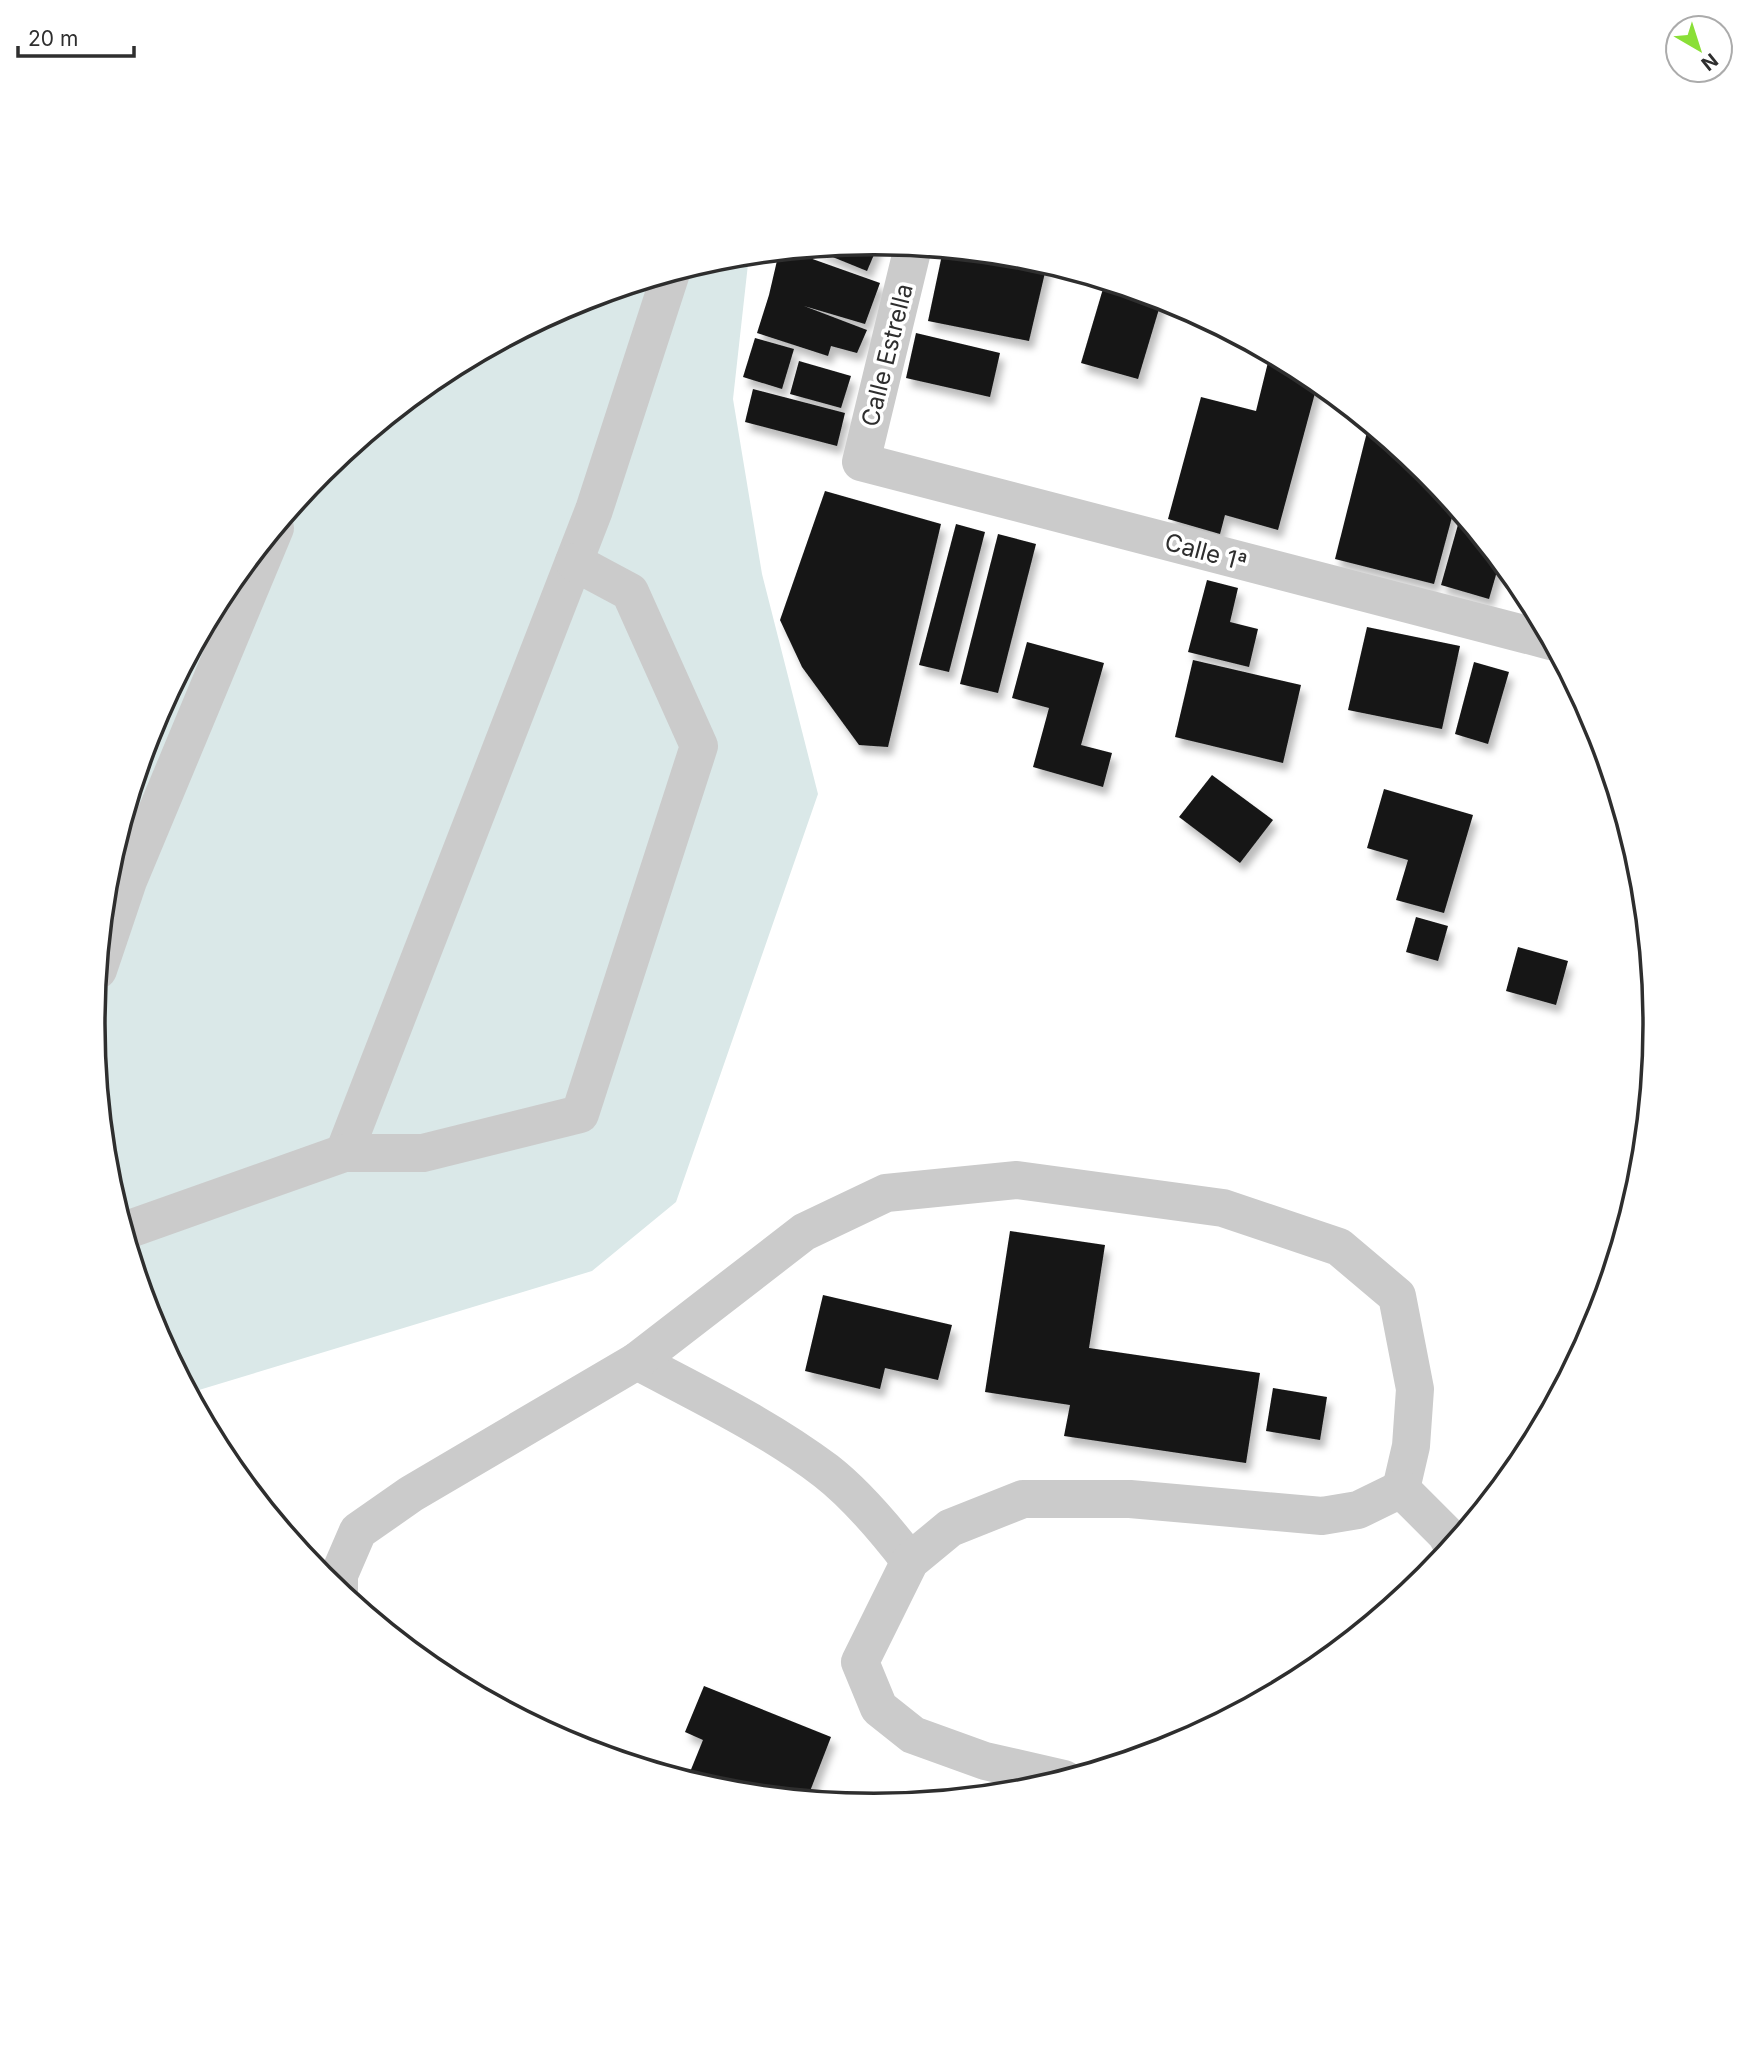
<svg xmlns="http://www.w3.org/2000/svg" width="1748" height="2048" viewBox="0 0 1748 2048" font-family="Inter,sans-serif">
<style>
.green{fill:#dae8e8}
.building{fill:#151515;filter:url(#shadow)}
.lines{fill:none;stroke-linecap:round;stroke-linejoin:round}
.minor{stroke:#cbcbcb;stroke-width:38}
.labels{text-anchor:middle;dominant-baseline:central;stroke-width:7;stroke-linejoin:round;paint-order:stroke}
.street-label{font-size:24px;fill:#2e2e2e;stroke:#fff}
.rim{fill:none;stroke:#2e2e2e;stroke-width:3.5}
</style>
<defs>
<filter id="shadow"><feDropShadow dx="4.5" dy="8" stdDeviation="3.5" flood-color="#0004"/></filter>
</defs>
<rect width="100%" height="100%" fill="#fff"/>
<path class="green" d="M749 255 733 399 762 574 818 794 676 1202 592 1271 189 1393 152 1323 108 1176 93 1024 108 871 152 725 225 590 322 471 440 374 575 302 722 258Z"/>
<g class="building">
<path d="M874 243H879L867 271 813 249Z"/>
<path d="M943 250 1027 258 1047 264 1029 341 928 321Z"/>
<path d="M790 251 880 283 865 324 804 306 867 330 857 353 831 346 828 356 757 333 769 295 779 252Z"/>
<path d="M1105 282 1162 299 1138 379 1081 363Z"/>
<path d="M916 333 1000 353 990 397 906 378Z"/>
<path d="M755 338 794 349 782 389 743 377Z"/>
<path d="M1270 354 1308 375 1318 382 1278 530 1225 515 1220 534 1168 519 1201 397 1256 411Z"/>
<path d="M799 361 851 376 841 408 790 394Z"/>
<path d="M753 389 845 413 837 446 745 422Z"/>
<path d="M1369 424 1427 472 1455 506 1434 584 1335 559Z"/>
<path d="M825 491 941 524 888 747 859 745 802 667 780 620Z"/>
<path d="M1461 514 1500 561 1489 599 1441 585Z"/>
<path d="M956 524 985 532 949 672 919 665Z"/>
<path d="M998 534 1036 544 998 693 960 684Z"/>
<path d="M1207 580 1238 588 1230 622 1258 629 1249 667 1188 652Z"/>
<path d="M1367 627 1460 646 1442 729 1348 710Z"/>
<path d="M1027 642 1104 663 1081 745 1112 753 1103 787 1033 767 1049 708 1012 698Z"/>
<path d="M1193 660 1301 685 1283 763 1175 737Z"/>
<path d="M1474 662 1509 672 1488 744 1455 734Z"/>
<path d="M1212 775 1273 820 1240 863 1179 817Z"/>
<path d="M1384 789 1473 815 1444 913 1396 900 1408 860 1367 848Z"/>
<path d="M1416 917 1448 926 1438 961 1406 952Z"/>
<path d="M1518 947 1568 961 1556 1005 1506 991Z"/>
<path d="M1010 1231 1105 1245 1089 1348 1260 1373 1246 1463 1064 1436 1070 1405 985 1392Z"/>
<path d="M823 1295 952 1325 938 1380 885 1368 880 1389 805 1371Z"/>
<path d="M1273 1388 1327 1397 1320 1440 1266 1431Z"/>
<path d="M704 1686 831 1737 807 1799 739 1792 690 1772 703 1740 685 1732Z"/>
</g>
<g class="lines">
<g class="minor">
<path d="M913 247 861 462 1551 641"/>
<path d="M98 970 128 881 275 528"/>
<path d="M344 1153 594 510 671 273"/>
<path d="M124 1231 344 1153H423L580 1114 699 746 630 592 574 562"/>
<path d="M637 1361C701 1395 768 1427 826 1471 857 1495 886 1530 910 1561"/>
<path d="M339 1591V1575L358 1531 411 1494 637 1361 804 1232 886 1193 1017 1180 1223 1208 1339 1247 1397 1296 1415 1389 1411 1446 1401 1489"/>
<path d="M1064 1779 985 1761 913 1735 879 1708 860 1662 910 1561 950 1528 1023 1499H1130L1322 1516 1358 1510 1401 1489 1446 1534 1452 1545"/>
</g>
</g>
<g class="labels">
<g class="street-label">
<text transform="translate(887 355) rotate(-76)">Calle Estrella</text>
<text transform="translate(1206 552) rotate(15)">Calle 1ª</text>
</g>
</g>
<path d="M0 0H1748V2048H0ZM105 1024a769 769 0 1 1 1538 0a769 769 0 1 1-1538 0Z" fill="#fff" fill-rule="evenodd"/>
<path class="rim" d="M105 1024a769 769 0 1 1 1538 0a769 769 0 1 1-1538 0Z"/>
<g transform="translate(1699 49) rotate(141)"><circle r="33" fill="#ffffff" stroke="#ababab" stroke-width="2"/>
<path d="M0-5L12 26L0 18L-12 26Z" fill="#8adf37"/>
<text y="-10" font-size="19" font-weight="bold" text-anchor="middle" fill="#2e2e2e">N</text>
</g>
<path d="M18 46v10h116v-10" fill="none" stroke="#2e2e2e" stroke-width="3.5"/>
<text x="28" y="46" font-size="21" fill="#2e2e2e" stroke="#ffffff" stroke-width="5" paint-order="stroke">20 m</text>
</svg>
